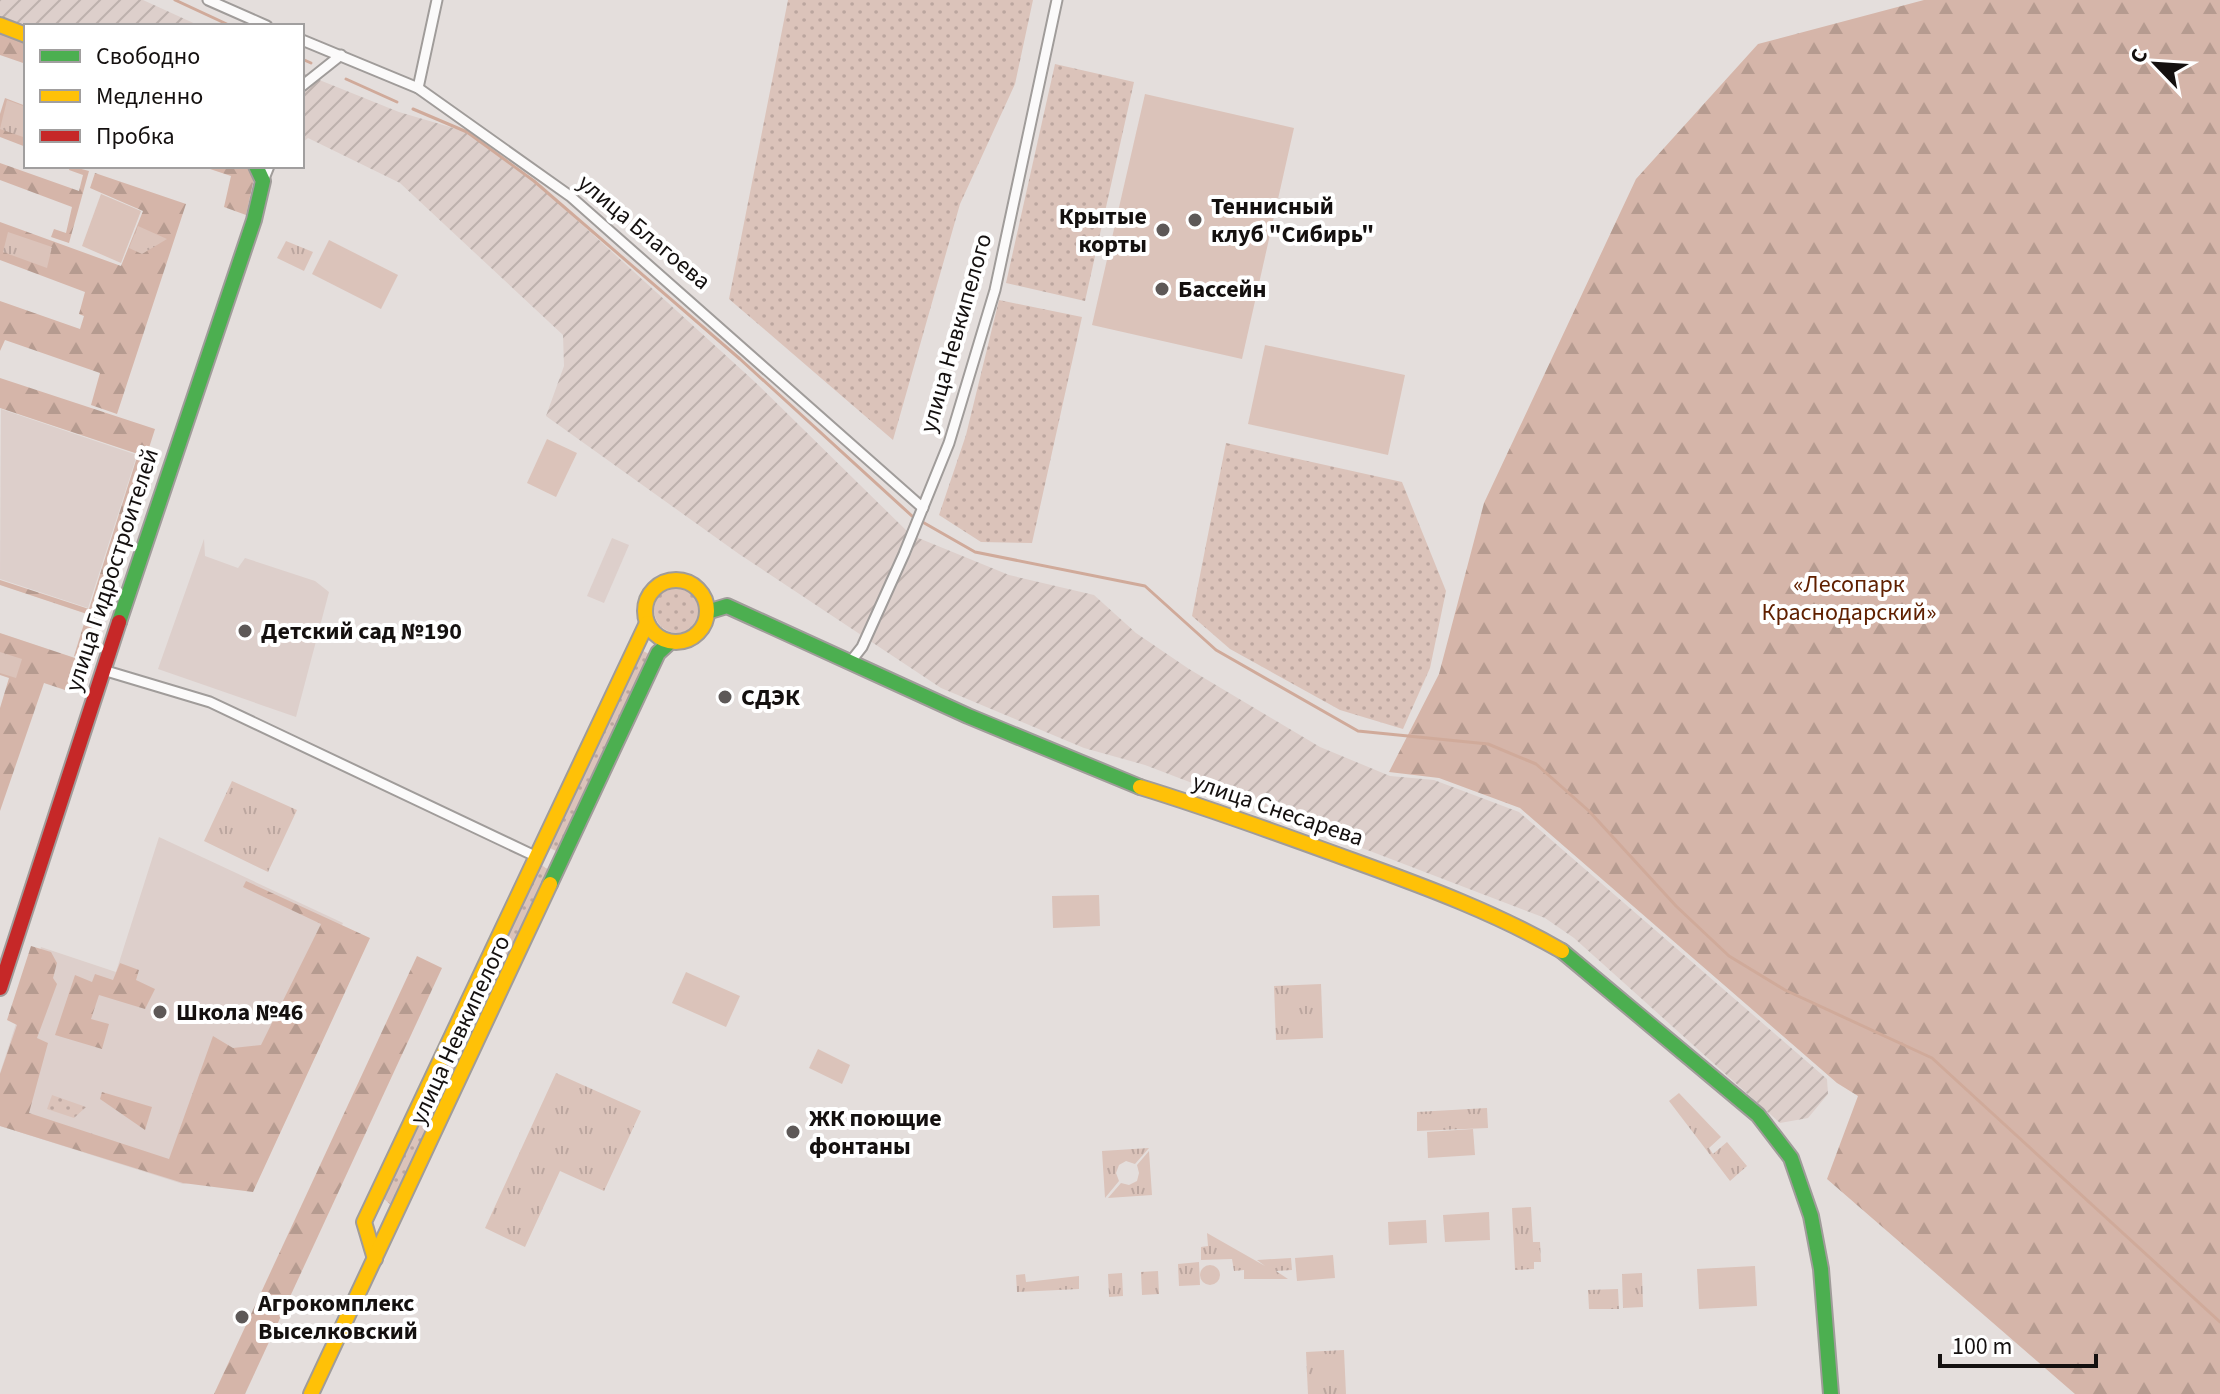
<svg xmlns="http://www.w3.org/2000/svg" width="2220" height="1394" viewBox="0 0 2220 1394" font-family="'Source Sans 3',sans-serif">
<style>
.built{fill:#ddcfcb}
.industrial{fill:url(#industrial-furrows)}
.grass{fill:url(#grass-dots)}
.forest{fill:url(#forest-firs)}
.park{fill:url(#park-tufts)}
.pitch{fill:#dbc3ba}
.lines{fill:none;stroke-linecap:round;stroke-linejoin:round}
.stream{stroke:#d0aa9a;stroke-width:3}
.street-casing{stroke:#a09c9a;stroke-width:13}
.fast-casing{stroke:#a09c9a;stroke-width:18}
.slow-casing{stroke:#a09c9a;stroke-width:18}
.jam-casing{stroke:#a09c9a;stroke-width:18}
.street{stroke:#fbfafa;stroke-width:9}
.fast{stroke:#4caf50;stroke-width:14}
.slow{stroke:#ffc107;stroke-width:14}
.jam{stroke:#c62828;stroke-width:14}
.poi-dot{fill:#5d5857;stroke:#fff;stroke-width:3}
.labels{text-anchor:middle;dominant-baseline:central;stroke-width:8;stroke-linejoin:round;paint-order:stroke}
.poi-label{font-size:24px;font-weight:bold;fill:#14100f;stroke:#fff;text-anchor:start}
.street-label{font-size:24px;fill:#14100f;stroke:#fff}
.park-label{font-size:24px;fill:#602000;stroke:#fff}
</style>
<defs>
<pattern id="industrial-furrows" width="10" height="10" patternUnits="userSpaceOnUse" patternTransform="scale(2)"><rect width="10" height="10" fill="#ddcfcb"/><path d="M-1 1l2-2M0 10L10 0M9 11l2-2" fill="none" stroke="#bdb1ad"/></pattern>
<pattern id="grass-dots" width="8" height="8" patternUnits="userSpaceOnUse" patternTransform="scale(2)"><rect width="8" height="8" fill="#dbc3ba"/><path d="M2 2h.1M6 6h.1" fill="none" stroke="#bba69f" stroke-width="1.8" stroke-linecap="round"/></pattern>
<pattern id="forest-firs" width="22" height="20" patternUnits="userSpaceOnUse" patternTransform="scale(2)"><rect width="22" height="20" fill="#d5b5a9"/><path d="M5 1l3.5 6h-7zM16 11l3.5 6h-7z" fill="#b69b90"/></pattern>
<pattern id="park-tufts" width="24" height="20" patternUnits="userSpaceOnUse" patternTransform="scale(2)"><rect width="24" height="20" fill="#dbc3ba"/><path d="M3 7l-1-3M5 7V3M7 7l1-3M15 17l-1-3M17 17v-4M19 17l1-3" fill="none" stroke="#bba69f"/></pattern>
</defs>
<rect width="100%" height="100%" fill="#e4dedc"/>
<g class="built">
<path d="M1 409 137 455 88 608 0 579Z"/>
<path d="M612 538 629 545 604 603 587 596Z"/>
<path d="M204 539 205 556 238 568 245 558 315 581 329 592 296 717 158 669Z"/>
<path d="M159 837 343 923 224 1178 183 1184 0 1126V1073L41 947 116 972Z"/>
</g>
<g class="industrial">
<path d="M0 0H143L200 26 26 27 0 18Z"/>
<path d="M302 73 399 112 467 132 534 181 755 382 911 535 1009 575 1094 595 1136 633 1189 669 1320 747 1390 776 1434 780 1519 812 1827 1079 1828 1094 1808 1118 1780 1123 1574 938 1545 918 1145 765 1084 748 941 688 739 554 546 416 564 366 563 335 400 183 308 138 302 143Z"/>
</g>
<g class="grass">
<path d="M788 0H1033L1015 84 960 204 893 440 729 299Z"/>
<path d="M1055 64 1134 82 1085 301 1006 283Z"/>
<path d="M999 300 1082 317 1032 543 981 542 939 515 966 435Z"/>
<path d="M1226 443 1402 482 1446 591 1430 668 1403 729 1340 710 1230 649 1192 616Z"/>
<circle cx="677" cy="610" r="23"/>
<path d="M639 649 651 655 556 851 548 847Z"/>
<path d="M540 864 550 871 498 985 485 979Z"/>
<path d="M482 985 495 991 392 1206 383 1198Z"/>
<path d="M52 1095 86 1107 74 1118 47 1109Z"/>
</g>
<g class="forest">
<path d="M1924 0H2220V1394H2075L1827 1179 1858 1096 1837 1083 1520 808 1439 778 1389 772 1439 674 1484 503 1636 179 1758 44Z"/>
<path d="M0 27 26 38V64L0 55Z"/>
<path d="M5 98 26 106V147L0 137V114Z"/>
<path d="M0 163 79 191 83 175 69 170 70 166 89 171 69 243 51 237 54 229 66 233 72 207 0 180Z"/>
<path d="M201 166H251L255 174 246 215 224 207 231 176Z"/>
<path d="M95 173 186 204 117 414 91 405 100 373 5 340 0 351V301L80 329 84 316 79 314 85 292 0 260V222L121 266 143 211 90 188Z"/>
<path d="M0 378 155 429 82 659 74 656 87 614 0 585V580L89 609 138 454 0 408Z"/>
<path d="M0 633 81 660 71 692 44 683 0 811V708L9 678 0 675Z"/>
<path d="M246 881 370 938 253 1192 183 1183 0 1126V1074L17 1025 7 1020 31 946 51 952 57 963 53 978 57 984 37 1038 48 1043 29 1113 169 1159 213 1036 233 1048 261 1045 321 924 243 887Z"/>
<path d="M417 956 442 968 245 1394H214Z"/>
<path d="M120 963 139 970 136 980 155 989 145 1009 99 995 91 1019 109 1024 102 1049 55 1035 75 975 92 982 95 974 113 980Z"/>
<path d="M102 1092 152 1107 145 1130 100 1099Z"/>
</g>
<g class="park">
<path d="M7 100 26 107V138L0 129Z"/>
<path d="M138 226 167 239 142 254 129 248Z"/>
<path d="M8 232 52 247 47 268 3 252Z"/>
<path d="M286 241 313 252 304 271 277 258Z"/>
<path d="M0 652 22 659 16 678 0 673Z"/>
<path d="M232 781 297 810 268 872 204 841Z"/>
<path d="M1321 984 1323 1038 1276 1040 1274 986Z"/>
<path d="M556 1073 641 1111 604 1191 560 1171 525 1247 485 1228Z"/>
<path d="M1679 1093 1721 1137 1709 1148 1713 1154 1727 1142 1747 1166 1730 1181 1669 1101Z"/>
<path d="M1487 1108 1488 1128 1417 1131V1112Z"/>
<path d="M1149 1148 1135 1164 1126 1161 1119 1165 1116 1173 1119 1181 1105 1198 1102 1151Z"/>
<path d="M1149 1151 1152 1195 1108 1198 1121 1183 1129 1185 1137 1181 1139 1173 1137 1165Z"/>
<path d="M1531 1207 1533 1242H1540L1541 1262H1534V1269L1515 1270 1512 1208Z"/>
<path d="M1207 1233 1265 1266 1257 1260 1291 1258 1292 1270 1276 1271 1288 1279H1244V1270L1234 1271 1232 1259 1201 1260V1247L1208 1246Z"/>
<path d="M1199 1262 1200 1285 1179 1286 1178 1264Z"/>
<circle cx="1210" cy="1275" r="10"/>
<path d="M1158 1271 1159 1294 1142 1295 1141 1272Z"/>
<path d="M1122 1273 1123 1296 1109 1297 1108 1274Z"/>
<path d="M1642 1273 1643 1307 1623 1308 1622 1274Z"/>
<path d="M1025 1274 1026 1282 1079 1276V1289L1017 1292 1016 1275Z"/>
<path d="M1618 1289 1619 1309H1589L1588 1290Z"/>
<path d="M1344 1350 1346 1394H1308L1306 1352Z"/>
</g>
<g class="pitch">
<path d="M1145 94 1294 128 1242 359 1092 325Z"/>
<path d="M101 194 141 211 121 263 82 246Z"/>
<path d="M329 240 398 275 381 309 312 274Z"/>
<path d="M1265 345 1405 375 1388 455 1248 424Z"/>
<path d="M547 439 577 453 556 497 527 483Z"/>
<path d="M1099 895 1100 926 1053 928 1052 896Z"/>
<path d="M686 972 740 996 726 1027 672 1003Z"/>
<path d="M818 1049 850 1065 842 1084 809 1068Z"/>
<path d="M1473 1129 1475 1155 1428 1158 1427 1132Z"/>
<path d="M1489 1212 1490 1240 1445 1242 1443 1215Z"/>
<path d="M1426 1220 1427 1243 1389 1245 1388 1222Z"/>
<path d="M1333 1255 1335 1278 1297 1281 1295 1258Z"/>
<path d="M1755 1266 1757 1306 1699 1309 1697 1269Z"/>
</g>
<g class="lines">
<g class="stream">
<path d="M175 0 231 26"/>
<path d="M302 59 311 63"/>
<path d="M346 79 397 102"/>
<path d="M413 109 467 132 534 181 740 359 912 516 975 552 1145 586 1216 650 1358 731 1488 744 1536 764 1589 811 1676 906 1729 956 1785 990 1932 1058 2220 1322"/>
</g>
<defs>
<g id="street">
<path d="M208 0 267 26"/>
<path d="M302 40 418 88 570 196 923 508"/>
<path d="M302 86 341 55"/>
<path d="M418 88 437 0"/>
<path d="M263 181 269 166"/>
<path d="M851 661 862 647 904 554 949 443 995 290 1057 0"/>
<path d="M103 670 210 702 535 856"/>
</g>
<g id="fast">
<path d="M707 612 727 606 968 716 1140 787"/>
<path d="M119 622 254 220 263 181 256 166"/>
<path d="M550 884 658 653 670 642"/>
<path d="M1562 951 1758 1115 1791 1158 1811 1216 1821 1269 1831 1394"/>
</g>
<g id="slow">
<path d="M0 25 26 35"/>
<circle cx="676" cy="611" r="31"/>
<path d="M1140 787C1212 809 1283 835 1354 861 1426 887 1496 913 1562 951"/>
<path d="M375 1259 364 1222 647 623"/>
<path d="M311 1394 550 884"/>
</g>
<path id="jam" d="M0 988 119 622"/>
</defs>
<use href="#street" class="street-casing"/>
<use href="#fast" class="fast-casing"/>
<use href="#slow" class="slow-casing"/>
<use href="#jam" class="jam-casing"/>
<use href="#street" class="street"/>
<use href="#fast" class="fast"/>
<use href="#slow" class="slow"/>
<use href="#jam" class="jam"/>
</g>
<g class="poi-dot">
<circle cx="1195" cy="220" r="8"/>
<circle cx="1163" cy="230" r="8"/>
<circle cx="1162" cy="289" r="8"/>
<circle cx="245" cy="631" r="8"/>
<circle cx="725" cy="697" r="8"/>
<circle cx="160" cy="1012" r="8"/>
<circle cx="793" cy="1132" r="8"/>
<circle cx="242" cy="1317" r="8"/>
</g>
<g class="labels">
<g class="poi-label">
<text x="1211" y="206">Теннисный<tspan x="1211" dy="28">клуб "Сибирь"</tspan></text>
<text x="1147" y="216" text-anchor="end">Крытые<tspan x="1147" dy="28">корты</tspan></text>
<text x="1178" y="289">Бассейн</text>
<text x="261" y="631">Детский сад №190</text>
<text x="741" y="697">СДЭК</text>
<text x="176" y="1012">Школа №46</text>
<text x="809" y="1118">ЖК поющие<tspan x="809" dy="28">фонтаны</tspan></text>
<text x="258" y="1303">Агрокомплекс<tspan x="258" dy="28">Выселковский</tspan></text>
</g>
<g class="street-label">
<text transform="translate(644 232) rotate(40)">улица Благоева</text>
<text transform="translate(956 333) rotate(-74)">улица Невкипелого</text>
<text transform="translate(112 570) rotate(-72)">улица Гидростроителей</text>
<text transform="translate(1278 810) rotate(19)">улица Снесарева</text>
<text transform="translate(460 1030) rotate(-65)">улица Невкипелого</text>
</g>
<g class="park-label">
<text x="1849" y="584">«Лесопарк<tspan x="1849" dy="28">Краснодарский»</tspan></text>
</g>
</g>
<rect x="24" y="24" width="280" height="144" fill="#ffffff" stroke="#a19f9f" stroke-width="2"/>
<rect x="40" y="50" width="40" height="12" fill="#4caf50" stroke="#a19f9f" stroke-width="2"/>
<text x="96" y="64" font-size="24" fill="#14100f">Свободно</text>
<rect x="40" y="90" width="40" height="12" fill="#ffc107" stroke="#a19f9f" stroke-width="2"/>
<text x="96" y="104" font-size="24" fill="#14100f">Медленно</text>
<rect x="40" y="130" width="40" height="12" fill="#c62828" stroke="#a19f9f" stroke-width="2"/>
<text x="96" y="144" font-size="24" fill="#14100f">Пробка</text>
<g transform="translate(2156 64) rotate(295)" stroke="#ffffff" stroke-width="6" paint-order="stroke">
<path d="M0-6L14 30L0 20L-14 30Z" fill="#14100f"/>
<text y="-12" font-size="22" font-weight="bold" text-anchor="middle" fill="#14100f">С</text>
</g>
<path d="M1940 1354v12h156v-12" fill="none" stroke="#14100f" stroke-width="4"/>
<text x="1952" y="1354" font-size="24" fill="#14100f" stroke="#ffffff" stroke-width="6" paint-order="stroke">100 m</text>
</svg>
